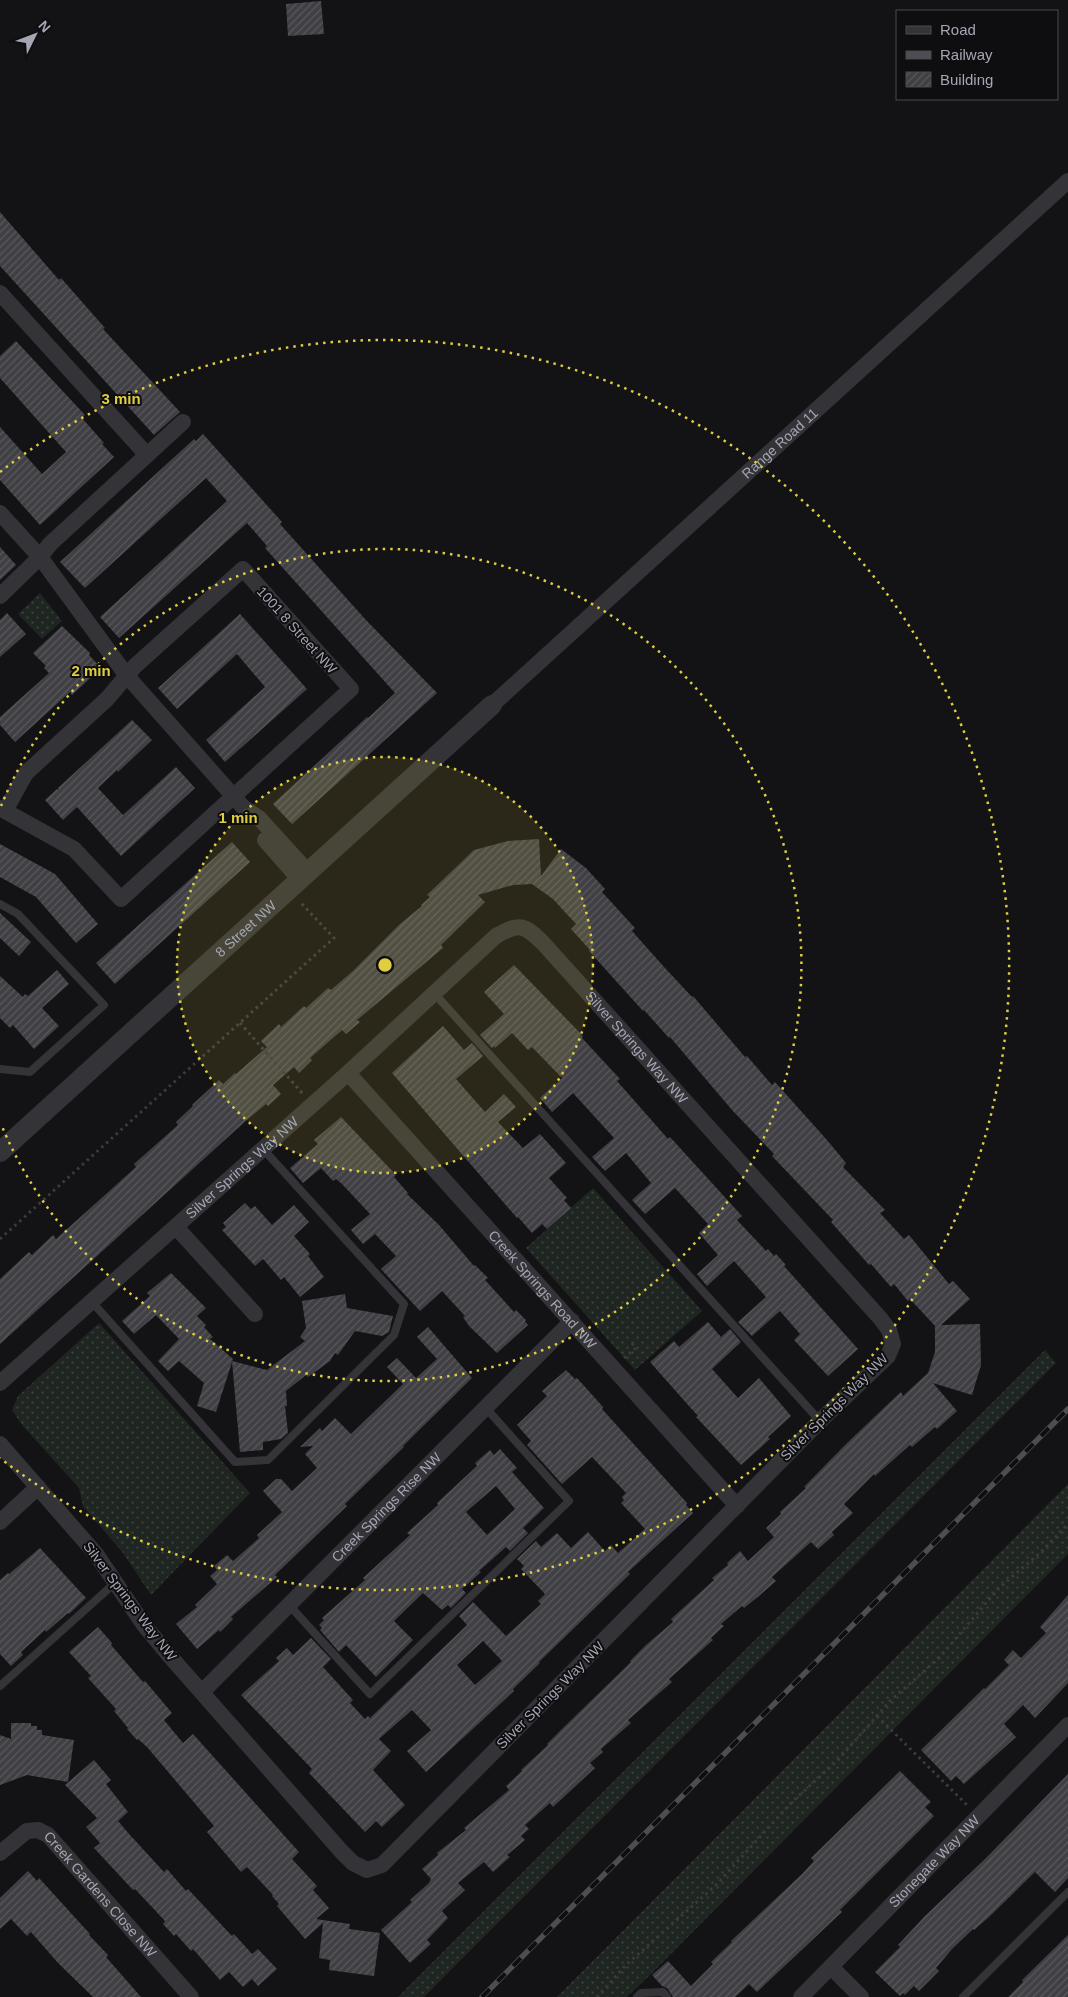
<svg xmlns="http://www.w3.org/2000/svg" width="1068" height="1997" viewBox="0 0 1068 1997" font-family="Helvetica,sans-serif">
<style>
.grass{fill:url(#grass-dots)}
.building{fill:url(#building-hatch);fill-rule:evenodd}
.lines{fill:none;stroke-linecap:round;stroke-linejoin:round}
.path{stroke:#3a3a3f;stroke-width:3;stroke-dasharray:2.5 4;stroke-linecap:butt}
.service{stroke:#343438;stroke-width:8}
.minor{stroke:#343438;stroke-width:16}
.tertiary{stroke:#343438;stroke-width:20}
.rail-casing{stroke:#4d4d53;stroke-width:5.5}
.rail{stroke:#0e0d0f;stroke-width:4;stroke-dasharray:11;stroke-linecap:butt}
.ring{fill:none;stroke:#dece40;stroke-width:2.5;stroke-dasharray:2.5 5}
.labels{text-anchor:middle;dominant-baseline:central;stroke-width:4;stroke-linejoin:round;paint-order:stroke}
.street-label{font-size:14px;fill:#a5a6b3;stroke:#0e0d0f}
.centre{fill:#dece40;stroke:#0e0d0f;stroke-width:2.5}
.ring-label{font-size:15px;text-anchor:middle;font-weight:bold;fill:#dece40;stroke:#0e0d0f;stroke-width:4;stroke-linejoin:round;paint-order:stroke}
</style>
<defs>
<pattern id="grass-dots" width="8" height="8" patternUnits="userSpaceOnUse" patternTransform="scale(1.25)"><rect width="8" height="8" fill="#1f2621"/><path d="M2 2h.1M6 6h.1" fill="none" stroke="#3d423f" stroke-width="1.8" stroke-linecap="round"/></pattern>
<pattern id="building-hatch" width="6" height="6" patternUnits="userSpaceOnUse" patternTransform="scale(1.25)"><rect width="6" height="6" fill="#3f3f44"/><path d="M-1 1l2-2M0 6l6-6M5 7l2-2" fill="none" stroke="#58585d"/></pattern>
</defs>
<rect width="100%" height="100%" fill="#131214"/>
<g class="grass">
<path d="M40 593 62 621 42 639 18 614Z"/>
<path d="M593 1188 702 1311 635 1370 526 1248Z"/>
<path d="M99 1323 250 1493 151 1595 123 1553 83 1506 79 1488 22 1425 12 1410 18 1396Z"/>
<path d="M1045 1350 1056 1363 424 1997H398Z"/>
<path d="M1068 1484V1554L651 1974 627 1997H557Z"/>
</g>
<g class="building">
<path d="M321 1 324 34 288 36 286 4Z"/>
<path d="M0 212 59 280 61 278 105 328 103 329 180 412 154 435 0 266Z"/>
<path d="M16 341 85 415 82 418 104 443 102 444 114 457 40 525 0 480V427L42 474 66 452 0 378V356Z"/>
<path d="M203 434 282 522 280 524 365 619 437 693 292 824 273 804 367 717 368 718 395 693 265 548 267 546 247 523 119 638 100 617 227 501 206 478 85 588 60 562 194 439 196 441Z"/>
<path d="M0 547 16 565 0 580Z"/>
<path d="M7 613 26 634 0 657V620Z"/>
<path d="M240 614 307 689 225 762 206 740 265 687 237 654 177 709 158 688Z"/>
<path d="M62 626 90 653 89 655 101 668 72 695 70 692 15 742 0 725V717L49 673 44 668 46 666 33 653Z"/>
<path d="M132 720 152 740 118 772 117 770 98 788 123 815 176 767 195 788 121 856 77 807 63 820 45 800 57 789 59 790 58 788Z"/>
<path d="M539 839 541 876 561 849 586 868 605 889 602 892 635 928 632 931 665 968 692 997 693 996 745 1057 747 1056 772 1085 775 1082 827 1140 846 1163 843 1167 885 1210 880 1213 904 1239 909 1235 949 1284 953 1281 970 1299 941 1325 980 1324 981 1365 972 1395 933 1383 957 1411 937 1429 935 1427 912 1447 910 1445 875 1476 874 1474 844 1504 853 1513 832 1532 834 1535 818 1549 811 1542 772 1577 776 1581 759 1596 744 1608 742 1606 721 1624 724 1626 711 1638 713 1640 669 1679 672 1682 628 1720 631 1723 601 1749 603 1752 590 1763 595 1768 553 1807 550 1803 525 1825 529 1829 521 1836 525 1840 507 1855 510 1857 493 1872 484 1862 458 1883 465 1890 442 1911 448 1918 427 1940 431 1944 410 1963 381 1930 412 1902 410 1900 429 1883 431 1879 422 1869 438 1855 437 1853 466 1830 464 1828 509 1790 506 1786 522 1771 521 1770 548 1745 547 1744 563 1728 631 1662 630 1661 646 1645 673 1622 671 1619 714 1580 712 1578 728 1565 727 1563 740 1551 748 1561 774 1537 766 1528 781 1514 780 1512 806 1488 804 1487 845 1445 887 1405 901 1392 903 1396 928 1373 935 1352V1326L910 1299 908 1301 894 1284 891 1287 871 1264 869 1265 831 1222 833 1220 772 1156 774 1154 732 1110 670 1037 669 1038 644 1010 643 1011 589 951 590 950 571 929 576 924 553 899 532 884 513 885 478 895 485 902 441 945 443 948 357 1020 360 1022 346 1034 342 1030 310 1058 312 1060 299 1073 294 1067 273 1085 281 1094 268 1106 266 1104 249 1118 0 1344V1279L29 1252 32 1255 53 1235 56 1239 136 1167 134 1164 178 1125 176 1122 193 1106 192 1105 219 1080 223 1084 235 1073 236 1074 267 1047 261 1041 279 1024 281 1027 304 1006 306 1008 328 988 331 990 353 971 400 924 422 906 421 905 430 897 427 895 474 850 508 841Z"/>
<path d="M232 842 250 862 115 984 96 963Z"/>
<path d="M0 844 55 874 98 924 76 943 36 897 0 877Z"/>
<path d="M0 913 31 942 19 956 0 938Z"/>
<path d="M514 965 583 1036 582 1038 620 1079 617 1081 668 1139 670 1137 742 1216 737 1220 766 1251 768 1249 774 1256 776 1254 786 1265 784 1266 858 1349 828 1376 794 1340 800 1334 780 1311 752 1336 738 1322 766 1297 734 1261 707 1286 697 1274 718 1255 699 1233 708 1224 675 1188 645 1214 632 1200 651 1183 626 1153 605 1171 592 1157 614 1138 573 1093 552 1112 540 1098 562 1078 532 1047 528 1050 512 1033 495 1048 494 1046 492 1048 480 1035 504 1014 484 992Z"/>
<path d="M57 970 69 984 42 1008 59 1026 34 1049 13 1025 10 1028 0 1018V976L23 997 25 994 28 996Z"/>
<path d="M443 1026 464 1050 472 1043 483 1056 456 1079 485 1112 504 1094 516 1107 498 1122 523 1148 540 1134 566 1163 549 1178 567 1198 564 1200 571 1208 547 1229 542 1224 532 1233 518 1217 517 1218 392 1073Z"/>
<path d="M341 1117 396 1175 394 1177 408 1193 407 1194 439 1225 474 1266 475 1265 488 1278 485 1280 514 1312 516 1310 526 1320 525 1321 528 1325 497 1353 469 1326 463 1317 465 1316 442 1291 420 1311 391 1280 381 1269 396 1256 375 1234 363 1244 351 1230 370 1214 342 1184 336 1179 333 1181 321 1168 303 1183 290 1168 318 1144 314 1140Z"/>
<path d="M245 1203 251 1209 255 1206 272 1225 294 1205 309 1222 294 1236 310 1254 308 1256 324 1277 300 1297 284 1277 281 1280 263 1259 255 1266 222 1230 226 1227 223 1223Z"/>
<path d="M171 1273 206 1308 197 1316 206 1325 204 1327 213 1337 210 1339 233 1359 216 1412 197 1406 204 1383 179 1361 168 1371 158 1361 179 1339 156 1315 134 1334 122 1321 150 1296 147 1293Z"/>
<path d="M345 1294 347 1308 393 1316 389 1332 382 1336 355 1331 338 1355 335 1353 330 1361 308 1377 306 1375 286 1391 287 1406H285L288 1433 281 1439 263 1442V1450L240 1452 232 1361 267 1370 305 1341 300 1337 306 1328 302 1301Z"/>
<path d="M708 1322 721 1337 730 1329 741 1342 712 1369 738 1398 759 1378 791 1416 768 1437 770 1439 741 1465 696 1417 698 1416 688 1405 650 1362 674 1341 679 1347Z"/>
<path d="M428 1327 472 1378 403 1446 404 1447 345 1504 347 1506 275 1575 277 1577 231 1617 233 1619 220 1632 219 1630 197 1649 176 1624 197 1607 195 1605 217 1584 210 1576 217 1570 214 1566 227 1555 233 1561 259 1538 257 1535 282 1512 263 1491 276 1479H281L292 1491 317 1468 305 1454 313 1446 300 1447 320 1428 322 1431 335 1418 351 1434 403 1384 387 1367 397 1358 416 1378 437 1359 417 1337Z"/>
<path d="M566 1370 575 1379 577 1378 595 1398 603 1407 602 1409 687 1503 686 1505 693 1513 628 1572 630 1574 539 1662 540 1663 513 1689 514 1691 426 1772 407 1751 431 1730 412 1710 379 1739 391 1751 373 1770 405 1805 382 1827 376 1821 365 1832 309 1773 312 1769 241 1695 279 1661 276 1658 287 1648 293 1655 311 1638 331 1659 323 1667 353 1700 350 1703 365 1719 368 1716 370 1718 467 1625 459 1616 473 1602 506 1636 541 1604 538 1601 545 1594 521 1569 524 1566 517 1559 536 1541 541 1547 557 1533 571 1548 588 1532 605 1551 611 1545 618 1553 645 1529 621 1503 624 1500 622 1497 626 1493 592 1457 562 1484 527 1445 531 1441 517 1425 547 1396 542 1391ZM483 1641 502 1661 475 1685 457 1665Z"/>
<path d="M500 1449 517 1468 512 1472 544 1508 523 1528 528 1533 510 1551 506 1547 479 1571 481 1572 462 1589 466 1593 451 1608 448 1605 442 1610 423 1593 394 1621 413 1640 376 1677 346 1645 339 1652 320 1630 322 1628 319 1625 324 1620 322 1618 365 1580 363 1578 410 1535 407 1533 438 1505 437 1503 477 1466 475 1463 490 1450 494 1455ZM496 1486 515 1509 487 1535 466 1512Z"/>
<path d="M40 1548 86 1598 69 1614 68 1613 46 1632 45 1630 21 1652 23 1655 11 1666 0 1654V1580L8 1573 9 1574Z"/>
<path d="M1068 1595V1683L1035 1718 1023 1705 1004 1724 1016 1737 964 1784 956 1776 951 1781 921 1750 984 1688 985 1689 1009 1665 1004 1660 1013 1650 1021 1658 1046 1633 1040 1627Z"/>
<path d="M98 1627 112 1643 111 1645 143 1682 145 1681 172 1713 164 1720 183 1743 193 1734 299 1852 292 1859 317 1886 313 1890 329 1908 316 1919 350 1924 349 1929 380 1933 374 1976 329 1970 330 1960 319 1958 323 1923 305 1939 277 1906 279 1904 272 1896 273 1895 247 1867 241 1872 207 1832 214 1826 147 1747 138 1739 137 1740 127 1729 128 1728 114 1711 116 1709 88 1678 91 1676 69 1652Z"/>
<path d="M11 1723H31V1726H37V1730H42V1735L74 1740 68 1782 27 1775 0 1785V1735L11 1739Z"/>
<path d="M94 1760 111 1780 106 1784 128 1812 118 1821 130 1835 164 1872 167 1869 186 1891 188 1889 232 1936 234 1934 252 1954 258 1949 277 1969 258 1986 252 1979 243 1987 229 1972 220 1980 193 1949 191 1951 176 1934 174 1936 163 1924 165 1921 135 1889 133 1890 94 1848 100 1843 86 1827 97 1818 65 1785Z"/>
<path d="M900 1771 931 1802 925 1807 934 1816 840 1910 842 1912 757 1992 749 1984 735 1997H673L667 1988 662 1986 652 1975 668 1961 691 1986 713 1964 711 1962 732 1942 731 1941 802 1874 814 1861 811 1858Z"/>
<path d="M1068 1774V1878L1055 1892 1035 1872 989 1917 974 1930 973 1929 952 1949 936 1968 939 1971 919 1991 914 1986 905 1995 903 1993 900 1996 875 1972 900 1947 898 1945 925 1916 986 1858Z"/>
<path d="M28 1871 37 1881 39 1878 90 1934 89 1935 108 1955 106 1957 141 1997H93L58 1963 31 1932 27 1936 11 1919 0 1929V1898Z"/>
<path d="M1068 1935V1997H1008L1023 1982 1022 1980Z"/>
</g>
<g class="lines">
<g class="path">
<path d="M240 1023 303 1094"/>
<path d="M0 1239 334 938 301 903"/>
<path d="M624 1358 636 1348 632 1343"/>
<path d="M877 1716 967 1805"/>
<path d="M597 1997 626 1965 715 1886 792 1802 838 1760 890 1701 939 1658 998 1589 1041 1552 1068 1524"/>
</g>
<g class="service">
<path d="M0 904 18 914 104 1005 30 1072 0 1069"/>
<path d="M434 993 820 1421"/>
<path d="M92 1302 235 1462 268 1460 394 1335 404 1304 263 1149"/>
<path d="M289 1605 370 1694 569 1501 486 1408"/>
<path d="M0 1686 116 1582"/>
<path d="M637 1997 641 1993 663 1992 667 1997"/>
<path d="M963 1997 1068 1892"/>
</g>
<g class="minor">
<path d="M0 293 147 455"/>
<path d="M0 513 40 557 127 676 243 807 260 819 308 872"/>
<path d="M0 596 40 557 50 544 183 422"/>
<path id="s1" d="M492 705 1068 181"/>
<path d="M0 808 5 811 74 849 121 899 351 689 243 569 135 666 107 699 26 773 5 811"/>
<path d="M265 840 300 880"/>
<path id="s2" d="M348 1073 737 1506"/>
<path d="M176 1227 255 1314"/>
<path id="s3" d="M0 1383 348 1073 496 936C519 923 524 924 543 943L880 1318 889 1330 893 1344 888 1356 820 1421 382 1865 367 1870 353 1863 341 1851 168 1654 144 1625 96 1554 0 1444"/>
<path d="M0 1522 38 1487"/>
<path id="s4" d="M202 1692 572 1321"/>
<path id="s5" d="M0 1853 27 1831 38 1830 48 1835 191 1997"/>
<path d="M831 1967 861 1997"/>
<path id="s6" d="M801 1997 1068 1725"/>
</g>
<path class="tertiary" id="s7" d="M0 1152 492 705"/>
<defs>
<path id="rail" d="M482 1997 1068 1409"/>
</defs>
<use href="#rail" class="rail-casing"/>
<use href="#rail" class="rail"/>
</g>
<circle cx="385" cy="965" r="208" fill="#dece40" fill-opacity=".12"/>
<g class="ring">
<circle cx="385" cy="965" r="208"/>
<path d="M1 806A416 416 0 1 1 1 1124"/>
<path d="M0 472A625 625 0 1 1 0 1458"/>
</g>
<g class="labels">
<g class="street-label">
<text stroke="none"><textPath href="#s1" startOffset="389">Range Road 11</textPath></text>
<text transform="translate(297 630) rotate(48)">1001 8 Street NW</text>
<text stroke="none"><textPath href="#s7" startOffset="332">8 Street NW</textPath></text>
<text stroke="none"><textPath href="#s3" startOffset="862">Silver Springs Way NW</textPath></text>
<text stroke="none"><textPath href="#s3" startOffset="324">Silver Springs Way NW</textPath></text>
<text stroke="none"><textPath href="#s2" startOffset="291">Creek Springs Road NW</textPath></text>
<text transform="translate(834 1407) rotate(-45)">Silver Springs Way NW</text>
<text stroke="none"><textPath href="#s4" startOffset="261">Creek Springs Rise NW</textPath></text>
<text transform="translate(130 1601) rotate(53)">Silver Springs Way NW</text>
<text transform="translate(550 1695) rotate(-45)">Silver Springs Way NW</text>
<text stroke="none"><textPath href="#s6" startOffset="190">Stonegate Way NW</textPath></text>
<text stroke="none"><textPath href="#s5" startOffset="136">Creek Gardens Close NW</textPath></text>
</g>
</g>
<circle cx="385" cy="965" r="8" class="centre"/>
<g class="ring-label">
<text x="121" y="404">3 min</text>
<text x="91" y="676">2 min</text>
<text x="238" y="823">1 min</text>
</g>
<rect x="896" y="10" width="162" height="90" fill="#0e0d0f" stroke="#4a4a51"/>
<rect x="906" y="26" width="25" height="8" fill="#343438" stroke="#4a4a51"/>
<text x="940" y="35" font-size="15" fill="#a5a6b3">Road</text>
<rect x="906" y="51" width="25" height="8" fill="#4d4d53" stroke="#4a4a51"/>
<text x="940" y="60" font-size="15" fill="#a5a6b3">Railway</text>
<rect x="906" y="72" width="25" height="15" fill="url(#building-hatch)" stroke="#4a4a51"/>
<text x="940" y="85" font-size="15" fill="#a5a6b3">Building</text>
<g transform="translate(35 35) rotate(48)" stroke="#0e0d0f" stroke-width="4" paint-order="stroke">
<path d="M0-4L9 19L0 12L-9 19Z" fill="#a5a6b3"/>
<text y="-8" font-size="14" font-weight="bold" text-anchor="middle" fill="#a5a6b3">N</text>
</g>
</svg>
